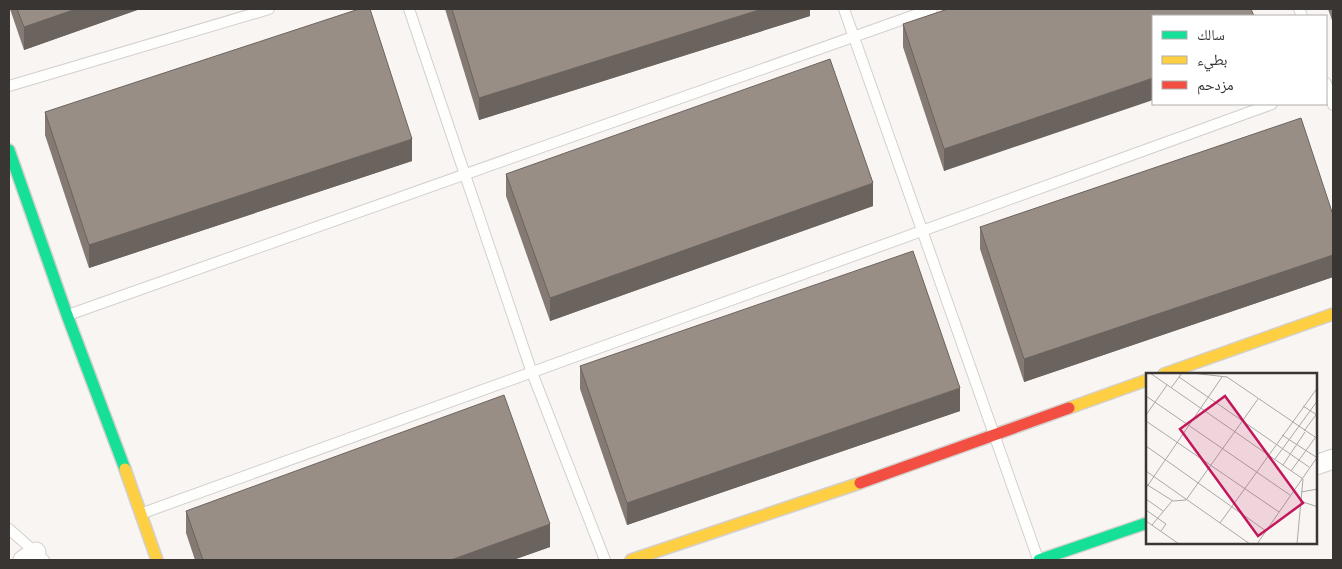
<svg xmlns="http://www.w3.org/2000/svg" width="1342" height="569" viewBox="0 0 1342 569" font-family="'DM Sans','Noto Naskh Arabic',sans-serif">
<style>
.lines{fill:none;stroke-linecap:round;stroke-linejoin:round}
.lane-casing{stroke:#d3d0ce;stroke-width:12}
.street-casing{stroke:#d3d0ce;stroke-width:21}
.fast-casing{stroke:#d3d0ce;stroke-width:14}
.slow-casing{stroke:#d3d0ce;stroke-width:14}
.jam-casing{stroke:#d3d0ce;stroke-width:14}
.lane{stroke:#fefefd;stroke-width:10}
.street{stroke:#fefefd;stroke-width:19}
.fast{stroke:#16e098;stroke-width:11}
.slow{stroke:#ffcf43;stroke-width:11}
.jam{stroke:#f24e42;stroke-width:11}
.wall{fill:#847a73}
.shaded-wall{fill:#6b635e}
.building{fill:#998e86;stroke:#6b635e}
.inset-road{fill:none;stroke:#aba8a6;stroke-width:1}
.view{fill:#c2185b;fill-opacity:0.15;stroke:#c2185b;stroke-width:2.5}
.inset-edge{fill:none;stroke:#383533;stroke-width:2.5}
</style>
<rect width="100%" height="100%" fill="#f8f5f3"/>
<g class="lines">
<defs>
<g id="lane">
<path d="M409 9 531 370 605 560"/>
<path d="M844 9 1038 559"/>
<path d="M1299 9 1302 16"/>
<path d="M1326 83 1333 105"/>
<path d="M9 86 269 9"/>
<path d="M68 315 932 9"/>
<path d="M143 513C519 375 896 241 1272 104"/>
<path d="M9 529 44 560"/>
</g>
<g id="street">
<path d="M1316 465 1333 459"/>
<path d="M23 560 36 552"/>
</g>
<g id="fast">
<path d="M9 150 67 315 125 469"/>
<path d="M1039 560 1147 523"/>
</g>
<g id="slow">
<path d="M1164 374 1333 314"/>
<path d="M1069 408 1147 380"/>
<path d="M125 469 157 560"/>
<path d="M631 560 860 483"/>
</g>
<path id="jam" d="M860 483 1069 408"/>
</defs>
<use href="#lane" class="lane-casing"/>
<use href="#street" class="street-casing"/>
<use href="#fast" class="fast-casing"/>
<use href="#slow" class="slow-casing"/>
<use href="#jam" class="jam-casing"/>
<use href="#lane" class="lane"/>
<use href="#street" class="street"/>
<use href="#fast" class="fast"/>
<use href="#slow" class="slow"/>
<use href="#jam" class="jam"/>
</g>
<g class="wall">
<path d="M10 9H140L24 50Z"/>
<path d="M445 9H810V16L479 120Z"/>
<path d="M1328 9H1333V23Z"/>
<path d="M1254 16 944 171 903 47V24Z"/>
<path d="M45 112 412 161 89 268 45 135Z"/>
<path d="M506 174 873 206 550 321 506 196Z"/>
<path d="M1333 215V277L1024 382 980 249V227Z"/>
<path d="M580 366 960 411 627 525 580 389Z"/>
<path d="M186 511 550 547 513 560H195L186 533Z"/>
</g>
<g class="shaded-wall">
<path d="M76 9H140L24 50V27Z"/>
<path d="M762 9H810V16L479 120V98Z"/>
<path d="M1153 78V100L944 171V149Z"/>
<path d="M412 139V161L89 268V245Z"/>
<path d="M873 183V206L550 321V298Z"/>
<path d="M1333 255V277L1024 382V359Z"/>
<path d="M960 388V411L627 525V503Z"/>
<path d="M550 524V547L513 560H451Z"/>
</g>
<g class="building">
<path d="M17 9H76L24 27Z"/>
<path d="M359 9H370L412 139 89 245 45 112Z"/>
<path d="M452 9H762L479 98Z"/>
<path d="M948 9H1251L1254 16H1153V78L944 149 903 24Z"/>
<path d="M830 59 873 183 550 298 506 174Z"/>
<path d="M1301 118 1333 215V255L1024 359 980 227Z"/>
<path d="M913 251 960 388 627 503 580 366Z"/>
<path d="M504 395 550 524 451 560H203L186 511Z"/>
</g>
<g transform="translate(1146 373)">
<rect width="171" height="171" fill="#f8f5f3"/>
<path class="inset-road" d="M4 0 157 106 151 171M46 0 81 4 172 66M33 4 163 94M25 15 36 0M0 23 144 122M157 33 171 42M0 42 21 12M0 48 133 139M158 58 172 39M136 62 170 84M0 73 120 158M129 86 172 27M137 92 159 59M0 98 104 171M145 98 169 65M0 111 27 128 40 127 112 26M0 115 76 4M155 119 172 116M0 126 17 138M154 128 172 134M0 137 20 151 15 158M0 148 33 171M74 150 172 14M6 152 26 128M111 171 172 83"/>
<path class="view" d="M79 23 157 130 112 163 34 56Z"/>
<rect width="171" height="171" class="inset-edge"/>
</g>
<rect width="1342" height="569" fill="none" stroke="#383533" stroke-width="20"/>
<rect x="1152" y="15" width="175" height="90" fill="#ffffff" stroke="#afaead"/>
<rect x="1162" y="31" width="25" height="8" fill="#16e098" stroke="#afaead"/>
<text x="1197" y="40" font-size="15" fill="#383533">سالك</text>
<rect x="1162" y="56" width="25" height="8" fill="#ffcf43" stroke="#afaead"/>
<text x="1197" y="65" font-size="15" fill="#383533">بطيء</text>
<rect x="1162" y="81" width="25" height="8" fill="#f24e42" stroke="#afaead"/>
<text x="1197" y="90" font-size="15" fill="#383533">مزدحم</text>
</svg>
